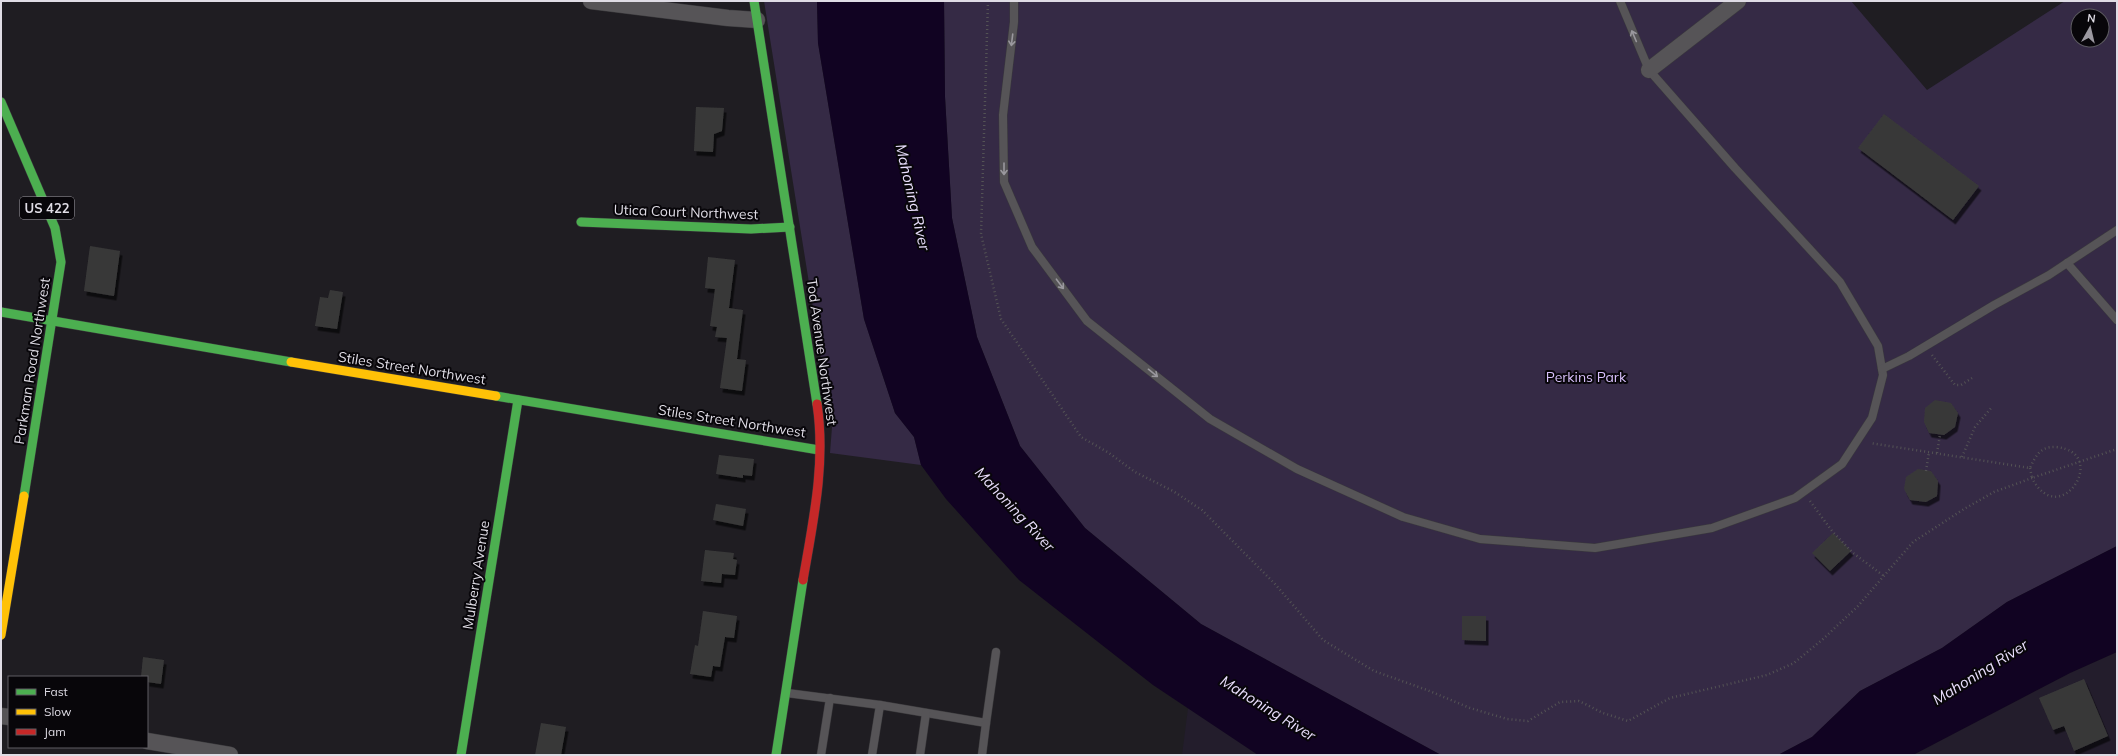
<svg xmlns="http://www.w3.org/2000/svg" width="2118" height="756" viewBox="0 0 2118 756" font-family="Mulish,sans-serif">
<style>
.built{fill:#231d2c}
.green{fill:#352a45;fill-rule:evenodd}
.water{fill:#110322}
.building{fill:#393939;filter:url(#shadow)}
.lines{fill:none;stroke-linecap:round;stroke-linejoin:round}
.lane-casing{stroke:#3a393c;stroke-width:9}
.street-casing{stroke:#3a393c;stroke-width:17}
.fast-casing{stroke:#3a393c;stroke-width:10}
.slow-casing{stroke:#3a393c;stroke-width:10}
.jam-casing{stroke:#3a393c;stroke-width:10}
.path{stroke:#545355;stroke-width:2.5;stroke-dasharray:1 3;stroke-linecap:butt}
.lane{stroke:#565457;stroke-width:8}
.street{stroke:#565457;stroke-width:16}
.fast{stroke:#4caf50;stroke-width:9}
.slow{stroke:#ffc107;stroke-width:9}
.jam{stroke:#c62828;stroke-width:9}
.oneway{stroke:#9a989e}
.labels{text-anchor:middle;dominant-baseline:central;stroke-width:4;stroke-linejoin:round;paint-order:stroke}
.shield{fill:#08060a;stroke:#9e9ca3;stroke-width:1}
.shield-label{font-size:13px;font-weight:bold;fill:#dfdce5}
.street-label{font-size:14px;fill:#dfdce5;stroke:#08060a}
.park-label{font-size:14px;fill:#d8c0fb;stroke:#08060a}
.water-label{font-size:15px;font-style:italic;fill:#e9defc;stroke:#08060a}
</style>
<defs>
<filter id="shadow"><feDropShadow dx="2.5" dy="4.5" stdDeviation="0" flood-color="#0009"/></filter>
</defs>
<rect width="100%" height="100%" fill="#1f1d22"/>
<g class="built">
<path d="M2117 652V755H1913L2070 673Z"/>
<path d="M1188 708 1248 748 1258 755H1182Z"/>
</g>
<g class="green">
<path d="M764 1H817L818 43 864 319 895 413 914 437 921 465 830 453 832 427Z"/>
<path d="M944 1H1851L1927 90 2065 1H2117V546L2007 602 1942 648 1860 691 1812 737 1778 755H1441L1201 624 1085 528 1020 446 977 337 952 218 945 97ZM2078 16H2102V40H2078Z"/>
</g>
<g class="water">
<path d="M817 1H944L945 97 952 218 977 337 1020 446 1085 528 1201 624 1441 755H1258L1153 685 1019 580 946 499 921 465 914 437 895 413 864 319 818 43Z"/>
<path d="M2117 546V652L2070 673 1913 755H1778L1812 737 1860 691 1942 648 2007 602Z"/>
</g>
<g class="building">
<path d="M696 107 724 108 722 131 714 134 713 152 694 151Z"/>
<path d="M1884 114 1979 186 1953 220 1858 148Z"/>
<path d="M90 246 120 251 114 296 84 291Z"/>
<path d="M708 257 735 260 729 308 743 310 737 359 746 360 742 391 720 388 727 338 715 337 717 327 710 326 715 289 705 288Z"/>
<path d="M330 290 343 292 337 329 315 326 320 297 328 298Z"/>
<path d="M1935 400 1951 403 1958 413 1955 427 1944 435 1929 433 1924 422 1925 408Z"/>
<path d="M719 455 754 459 752 476 743 475V478L716 474Z"/>
<path d="M1918 469 1931 471 1938 481 1937 496 1926 502 1910 500 1904 489 1906 477Z"/>
<path d="M716 504 746 509 743 526 713 520Z"/>
<path d="M1833 533 1851 551 1830 571 1812 553Z"/>
<path d="M705 550 734 553 733 559 737 560 735 575 722 574 721 583 701 581Z"/>
<path d="M703 611 737 616 734 638 725 637 720 667 713 666 711 677 690 674 695 645 698 646Z"/>
<path d="M1462 616H1486V641L1462 640Z"/>
<path d="M143 657 164 660 161 684 147 682V677H141Z"/>
<path d="M2084 679 2108 736 2074 751 2064 726 2053 730 2039 698Z"/>
<path d="M541 723 566 727 561 755H535Z"/>
</g>
<g class="lines">
<defs>
<g id="lane">
<path d="M1014 1V22L1003 115 1004 182 1032 247 1087 321 1210 419 1297 469 1403 517 1480 539 1595 548 1712 528 1795 498 1842 464 1872 418 1883 375 1878 346 1840 282 1735 168 1649 70 1620 1"/>
<path d="M2067 263 2117 320"/>
<path d="M1882 369 1909 356 1994 305 2049 275 2117 230"/>
<path d="M787 693 880 705"/>
<path d="M821 755 830 698"/>
<path d="M872 755 880 705 986 723 996 652"/>
<path d="M920 755 926 713"/>
<path d="M982 755 986 723"/>
</g>
<g id="street">
<path d="M591 1 728 18 757 20"/>
<path d="M1649 70 1738 1"/>
<path d="M1 716 9 717"/>
<path d="M147 741 230 755"/>
</g>
<g id="fast">
<path d="M754 1 817 404"/>
<path d="M1 102 55 228 61 262 24 496"/>
<path d="M581 222 751 229 790 227"/>
<path d="M1 312 291 362"/>
<path d="M496 396 819 450"/>
<path d="M461 755 518 400"/>
<path d="M776 755 803 580"/>
</g>
<g id="slow">
<path d="M291 362 496 396"/>
<path d="M1 635 24 496"/>
</g>
<path id="jam" d="M803 580C813 522 826 463 817 404"/>
</defs>
<use href="#lane" class="lane-casing"/>
<use href="#street" class="street-casing"/>
<use href="#fast" class="fast-casing"/>
<use href="#slow" class="slow-casing"/>
<use href="#jam" class="jam-casing"/>
<g class="path">
<path d="M988 1 981 234 1001 319 1081 437 1109 453 1135 472 1173 491 1202 510 1275 584 1323 640 1374 671 1427 690 1470 708 1507 719 1528 721 1560 702 1579 701 1603 713 1628 721 1670 698 1767 675 1794 663 1823 639 1858 606 1913 542 1964 509 1994 492 2032 478C2060 532 2111 452 2056 447 2041 446 2036 455 2030 468L1870 443"/>
<path d="M1932 355 1955 385H1961L1972 378"/>
<path d="M1937 453 1940 435"/>
<path d="M1962 457 1975 427 1992 407"/>
<path d="M2030 468 2032 478 2117 449"/>
<path d="M1926 471 1929 452"/>
<path d="M1810 501 1832 531 1853 553 1884 576"/>
</g>
<use href="#lane" class="lane"/>
<use href="#street" class="street"/>
<use href="#fast" class="fast"/>
<use href="#slow" class="slow"/>
<use href="#jam" class="jam"/>
</g>
<defs><path id="oneway-shaft" d="M-6 0H5M1.5-3L5.5 0L1.5 3" fill="none" stroke-width="1.6" stroke-linecap="round" stroke-linejoin="round"/></defs>
<g class="oneway">
<use href="#oneway-shaft" transform="translate(1634 36) rotate(-113)"/>
<use href="#oneway-shaft" transform="translate(1012 40) rotate(97)"/>
<use href="#oneway-shaft" transform="translate(1004 169) rotate(90)"/>
<use href="#oneway-shaft" transform="translate(1060 284) rotate(53)"/>
<use href="#oneway-shaft" transform="translate(1153 373) rotate(39)"/>
</g>
<g class="labels">
<rect class="shield" x="20" y="197" width="54" height="22" rx="3"/>
<g class="shield-label">
<text x="47" y="208">US 422</text>
</g>
<g class="street-label">
<text transform="translate(686 212) rotate(2)">Utica Court Northwest</text>
<text transform="translate(822 352) rotate(82)">Tod Avenue Northwest</text>
<text transform="translate(32 361) rotate(-81)">Parkman Road Northwest</text>
<text transform="translate(412 368) rotate(9)">Stiles Street Northwest</text>
<text transform="translate(732 421) rotate(9)">Stiles Street Northwest</text>
<text transform="translate(476 575) rotate(-81)">Mulberry Avenue</text>
</g>
<g class="park-label">
<text x="1586" y="377">Perkins Park</text>
</g>
<g class="water-label">
<text transform="translate(913 197) rotate(77)">Mahoning River</text>
<text transform="translate(1015 509) rotate(47)">Mahoning River</text>
<text transform="translate(1980 672) rotate(-32)">Mahoning River</text>
<text transform="translate(1268 708) rotate(32)">Mahoning River</text>
</g>
</g>
<rect width="2118" height="756" fill="none" stroke="#dfdce5" stroke-width="4"/>
<rect x="8" y="676" width="140" height="72" fill="#08060a" stroke="#5e5c62"/>
<rect x="16" y="689" width="20" height="6" fill="#4caf50" stroke="#5e5c62"/>
<text x="44" y="696" font-size="12" fill="#dfdce5">Fast</text>
<rect x="16" y="709" width="20" height="6" fill="#ffc107" stroke="#5e5c62"/>
<text x="44" y="716" font-size="12" fill="#dfdce5">Slow</text>
<rect x="16" y="729" width="20" height="6" fill="#c62828" stroke="#5e5c62"/>
<text x="44" y="736" font-size="12" fill="#dfdce5">Jam</text>
<g transform="translate(2090 28) rotate(8)"><circle r="19" fill="#08060a" stroke="#5e5c62"/>
<path d="M0-3L7 15L0 10L-7 15Z" fill="#9c99a1"/>
<text y="-6" font-size="11" font-weight="bold" text-anchor="middle" fill="#dfdce5">N</text>
</g>
</svg>
